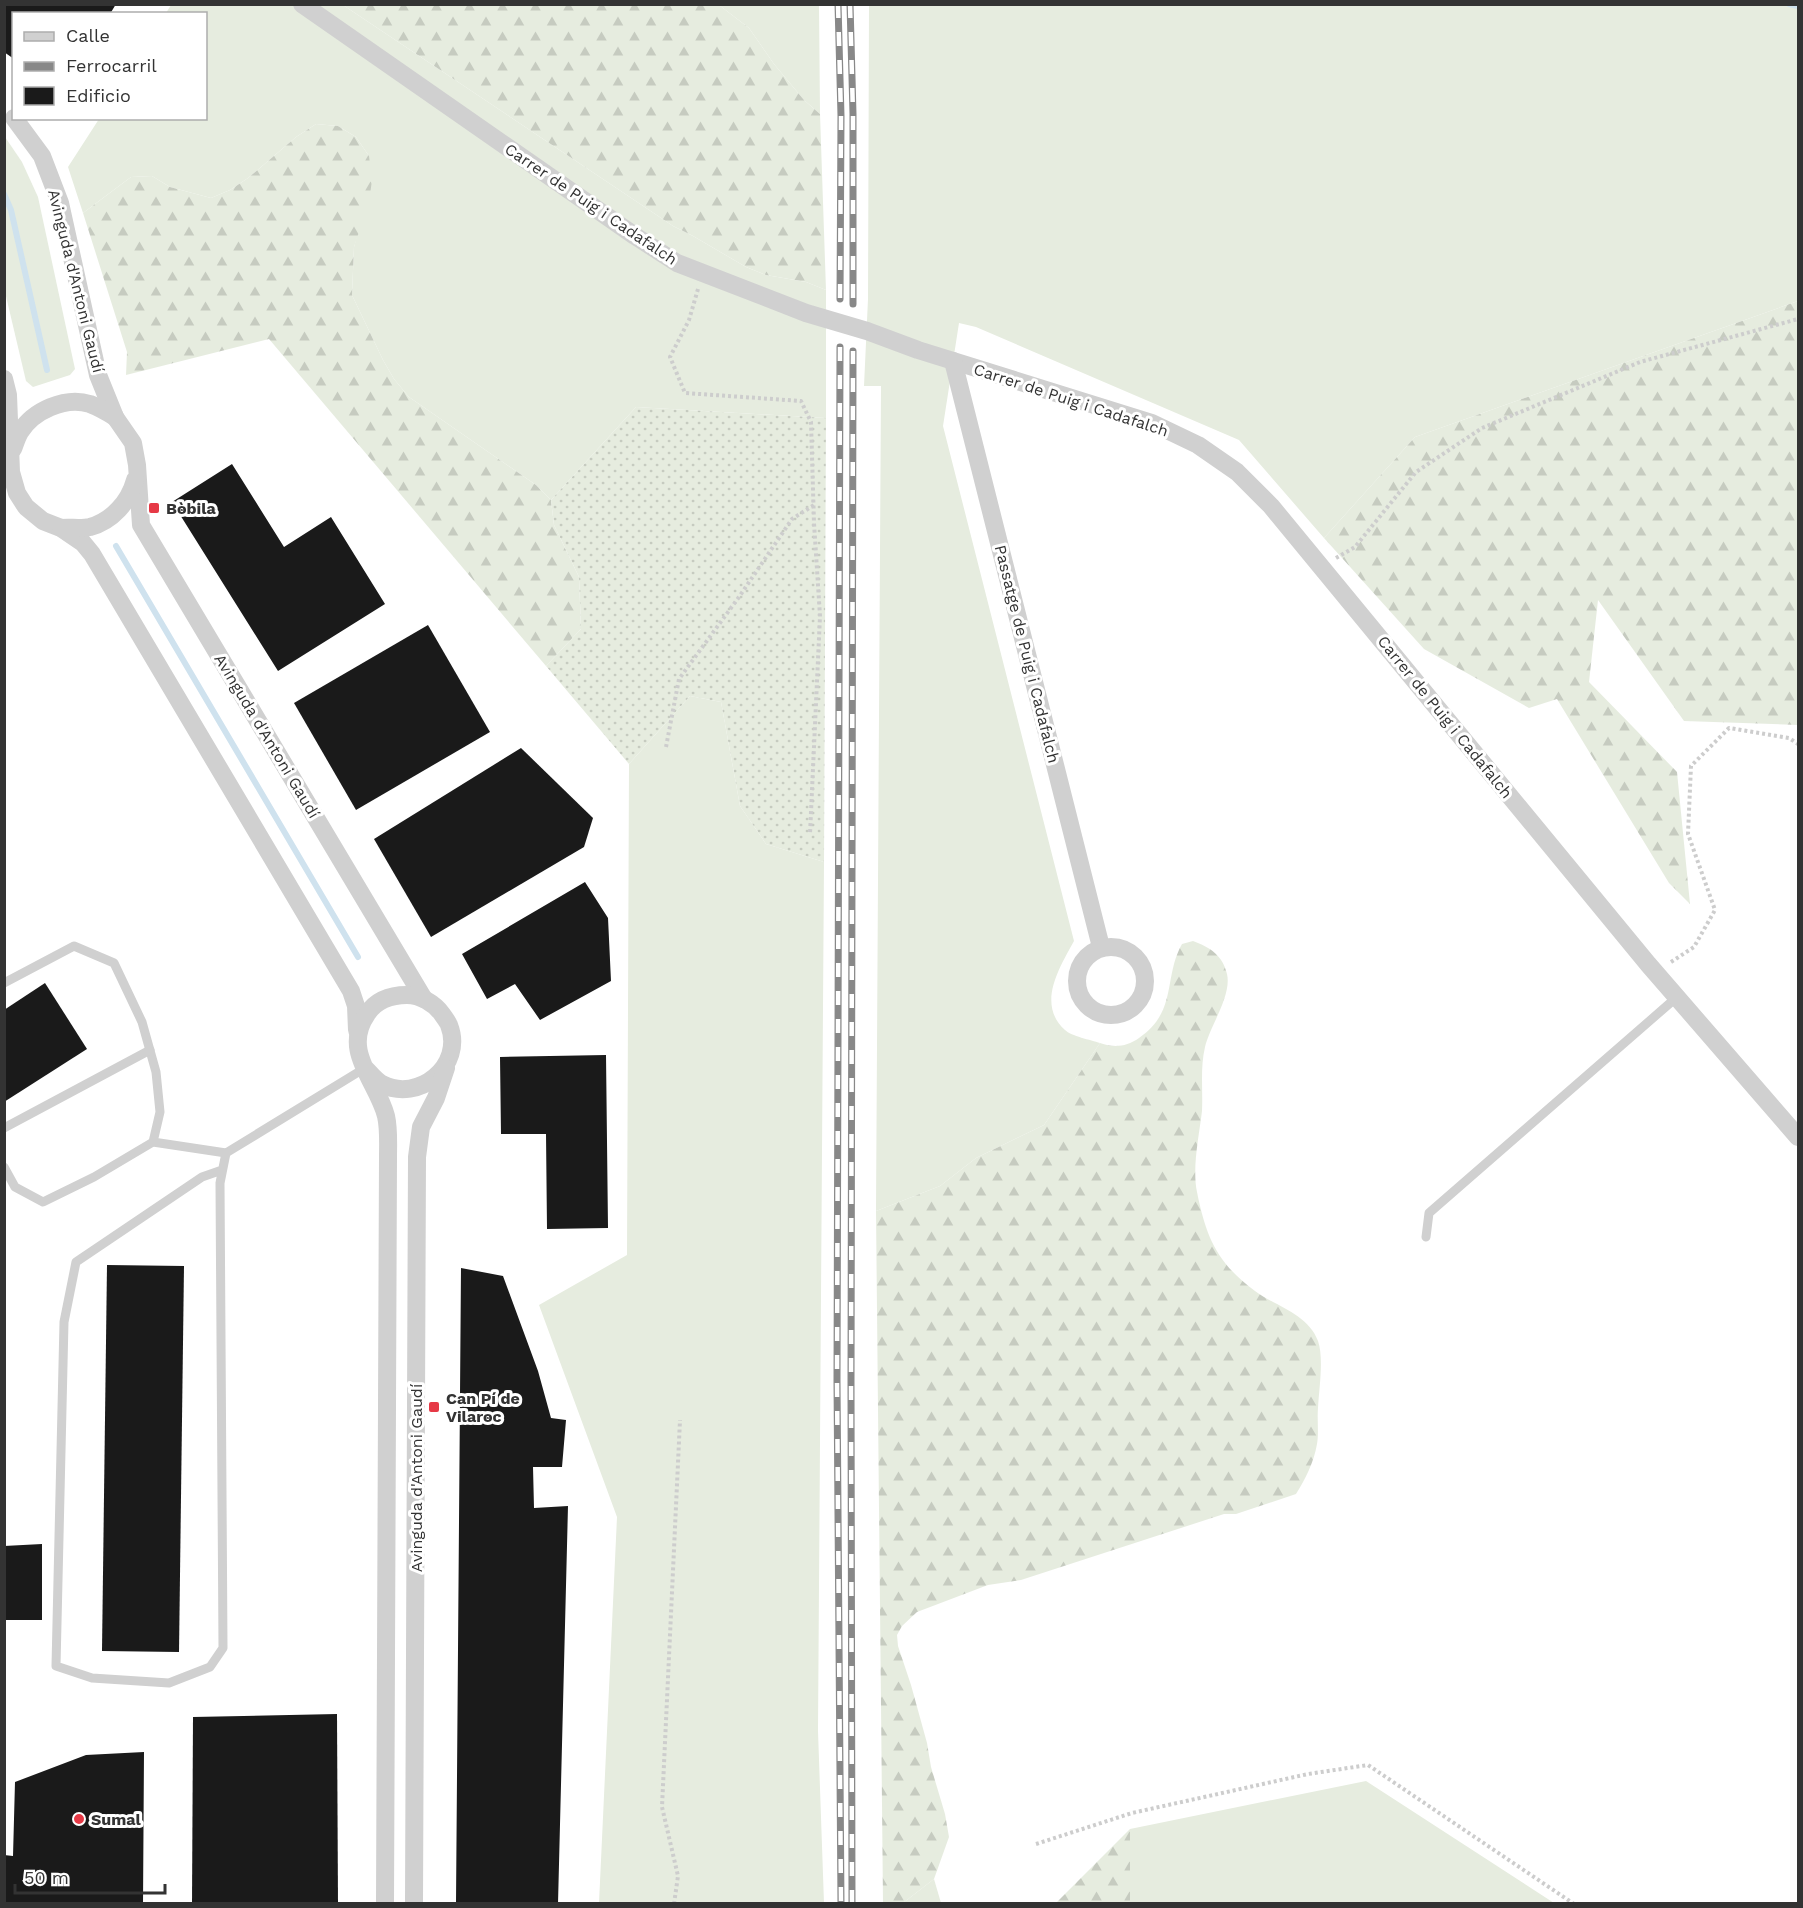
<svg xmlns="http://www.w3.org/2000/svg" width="1803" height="1908" viewBox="0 0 1803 1908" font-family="'Work Sans',sans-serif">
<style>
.grass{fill:#e6ecdf}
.forest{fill:url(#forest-firs)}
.garden{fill:url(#garden-dots)}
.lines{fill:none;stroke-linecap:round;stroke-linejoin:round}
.stream{stroke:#cfe2ee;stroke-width:6}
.building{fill:#1a1a1a}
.path{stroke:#cdcdcd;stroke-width:4;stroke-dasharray:3 3;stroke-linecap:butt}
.lane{stroke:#d0d0d0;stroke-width:9}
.street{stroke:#d0d0d0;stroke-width:18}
.rail-casing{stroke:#888;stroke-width:7}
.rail{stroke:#fff;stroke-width:4.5;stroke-dasharray:14;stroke-linecap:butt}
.poi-dot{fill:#e63946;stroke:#fff;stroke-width:2}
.labels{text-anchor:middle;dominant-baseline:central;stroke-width:6;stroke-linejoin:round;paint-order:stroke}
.street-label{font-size:16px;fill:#333;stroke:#fff}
.poi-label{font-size:16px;font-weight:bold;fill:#333;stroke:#fff;text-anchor:start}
</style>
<defs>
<pattern id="forest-firs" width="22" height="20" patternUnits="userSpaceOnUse" patternTransform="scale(1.5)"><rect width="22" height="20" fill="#e6ecdf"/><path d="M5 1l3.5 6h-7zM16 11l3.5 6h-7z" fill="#c6cbc0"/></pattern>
<pattern id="garden-dots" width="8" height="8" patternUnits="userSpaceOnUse" patternTransform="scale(1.5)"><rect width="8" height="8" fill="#e6ecdf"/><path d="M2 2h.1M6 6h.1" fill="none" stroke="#c6cbc0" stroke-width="1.8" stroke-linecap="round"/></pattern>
</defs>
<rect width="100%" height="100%" fill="#fff"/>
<g class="grass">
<path d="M171 5H343L673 226 693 236 746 267 766 275 806 282 826 290V418L636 407 551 500 536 485 409 397 394 379 383 360 352 295 354 247 360 225 369 156 356 137 338 126 316 124 296 137 248 178 230 190 211 198 170 187 152 176 131 177 83 213 68 167 99 119 206 118V14L166 13Z"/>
<path d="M719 5H819L820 114 804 100 774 64 749 28Z"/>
<path d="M869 5H1798V301L1415 437 1324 538 1239 440 976 327 959 323 943 426 1074 941C1060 967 1036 1004 1065 1030 1071 1036 1091 1040 1100 1043L1044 1125 976 1158 940 1186 876 1211 881 386H864L868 299Z"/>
<path d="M5 137 22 162 38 197 75 369 70 375 33 387 26 381 5 292Z"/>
<path d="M690 696 721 702 740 806 766 844 824 862 818 1731 824 1903H599L617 1517 539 1305 627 1255 629 764Z"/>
<path d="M1366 1781 1554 1903H1130V1829Z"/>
<path d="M934 1879 941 1903H903Z"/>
</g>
<g class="forest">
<path d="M343 5H719L749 28 774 64 804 100 820 114 826 290 806 282 766 275 746 267 693 236 673 226Z"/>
<path d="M316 124 338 126 356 137 369 156 372 180 369 202 354 247 352 295 383 360 394 379 409 397 536 485 551 500 554 525 579 577 581 629 546 666 269 339 126 375 127 352 83 213 131 177 152 176 170 187 211 198 230 190 248 178 296 137Z"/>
<path d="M1798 301V725L1684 721 1598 600 1589 682 1677 772 1690 904 1669 883 1557 699 1529 708 1424 649 1324 538 1415 437Z"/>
<path d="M1193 941C1210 947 1223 956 1227 974 1232 995 1210 1026 1205 1047 1200 1068 1203 1090 1202 1111 1199 1136 1192 1168 1197 1192 1206 1237 1217 1263 1255 1291 1275 1306 1308 1314 1318 1341 1324 1358 1319 1389 1318 1408 1317 1420 1319 1433 1317 1444 1314 1462 1305 1480 1296 1494L1236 1514H1224L1021 1580 988 1585 917 1612 902 1626 897 1635 898 1646 911 1685 927 1743 931 1767 945 1814 949 1837 934 1879 903 1903H883L876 1211 940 1186 976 1158 1044 1125 1100 1043C1114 1048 1126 1047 1139 1038 1178 1011 1163 978 1182 944Z"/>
<path d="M1130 1829V1903H1056Z"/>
</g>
<path class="garden" d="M636 407 826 418 824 862 766 844 740 806 721 702 690 696 629 764 546 666 581 629 579 577 554 525 551 500Z"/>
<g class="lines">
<g class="stream">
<path d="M1789 4 1798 6"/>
<path d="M4 194 11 210 47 370"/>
<path d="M116 546 358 957"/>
</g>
</g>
<g class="building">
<path d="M4 4H116L110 14H14V59L4 52Z"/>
<path d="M232 464 284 547 331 517 385 604 278 671 172 502Z"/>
<path d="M428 625 490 732 356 810 294 703Z"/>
<path d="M521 748 593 818 584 847 431 937 374 839Z"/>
<path d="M585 882 608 918 611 981 540 1020 515 984 487 999 462 954Z"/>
<path d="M45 983 87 1049 4 1102V1010Z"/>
<path d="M606 1055 608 1228 547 1229 546 1134H501L500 1057Z"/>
<path d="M107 1265 184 1266 179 1652 102 1651Z"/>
<path d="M461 1268 503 1276 538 1371 551 1418 566 1420 562 1467H533L534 1508 568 1506 558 1904H456Z"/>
<path d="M42 1544V1620H4V1546Z"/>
<path d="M337 1714 338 1904H192L193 1717Z"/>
<path d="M144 1752 143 1904H4V1855L13 1856 15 1782 86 1755Z"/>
</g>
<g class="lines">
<g class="path">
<path d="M698 289 689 320 670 357 685 393 801 401 811 422 814 523 820 616 810 834"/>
<path d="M1336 558 1355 547 1416 472 1482 428 1640 362 1798 319"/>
<path d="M666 747 679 679 739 597 792 519 814 505"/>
<path d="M1671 962 1694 947 1715 910 1688 834 1691 766 1729 728 1789 738 1798 744"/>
<path d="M1036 1844 1132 1813 1308 1774 1368 1765 1574 1904"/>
<path d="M674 1904 678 1876 662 1807 680 1420"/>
</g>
<g class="lane">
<path d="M4 983 74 946 114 963 142 1022 156 1072 160 1112 153 1142"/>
<path d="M4 1128 150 1050"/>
<path d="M4 1167 15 1187 43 1202 94 1177 153 1142 226 1153 365 1068"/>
<path d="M222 1170 202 1177 76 1262 64 1322 56 1666 92 1678 169 1683 210 1667 223 1648 220 1183 226 1153"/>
<path d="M1426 1237 1429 1213 1677 997"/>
</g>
<g class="street">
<path d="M302 4 635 236 677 263 806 313 867 331 918 350 1152 423 1198 445 1237 472 1271 506 1648 964 1798 1137"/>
<path d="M14 118 42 156 60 203 98 375 115 417 133 443 137 465 141 525 424 999"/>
<path d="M953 361 1101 947"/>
<path d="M4 379 8 395 11 472 17 493 26 507 43 521 61 528 83 543 92 554 351 991 356 1006 357 1030"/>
<path d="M13 449C15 444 17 437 20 432 33 411 65 396 90 404 98 407 107 412 115 417"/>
<path d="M61 528C70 527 81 529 90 527 112 521 129 502 135 480"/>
<circle cx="1111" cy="981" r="34"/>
<path d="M365 1068C370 1073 375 1080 382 1084 418 1103 465 1066 449 1025 448 1022 444 1017 442 1014 434 1003 420 995 407 995 391 995 376 1000 367 1014 341 1051 377 1081 386 1116 389 1129 388 1144 388 1157L385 1904"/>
<path d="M414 1904 417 1157 421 1127 436 1098 446 1068"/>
</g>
<defs>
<g id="rail">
<path d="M838 4 841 116 840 299"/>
<path d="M850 4 853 114V304"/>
<path d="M840 347 837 1381 841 1904"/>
<path d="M852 1904 851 1383 853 351"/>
</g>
</defs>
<use href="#rail" class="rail-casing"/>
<use href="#rail" class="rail"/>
</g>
<g class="poi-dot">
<rect x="148" y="502" width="12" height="12" rx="3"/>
<rect x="428" y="1401" width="12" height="12" rx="3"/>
<circle cx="79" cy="1819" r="6"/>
</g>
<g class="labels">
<g class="street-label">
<text transform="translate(591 204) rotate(34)">Carrer de Puig i Cadafalch</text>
<text transform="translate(76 281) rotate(76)">Avinguda d'Antoni Gaudí</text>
<text transform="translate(1071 400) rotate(18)">Carrer de Puig i Cadafalch</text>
<text transform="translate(1027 654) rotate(76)">Passatge de Puig i Cadafalch</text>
<text transform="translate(1445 717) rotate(51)">Carrer de Puig i Cadafalch</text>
<text transform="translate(267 736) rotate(59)">Avinguda d'Antoni Gaudí</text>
<text transform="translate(416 1478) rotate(-90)">Avinguda d'Antoni Gaudí</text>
</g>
<g class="poi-label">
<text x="166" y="508">Bòbila</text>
<text x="446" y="1398">Can Pí de<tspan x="446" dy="18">Vilaroc</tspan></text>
<text x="91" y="1819">Sumal</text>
</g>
</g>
<rect width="1803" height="1908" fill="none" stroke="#333333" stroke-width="12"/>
<rect x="12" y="12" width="195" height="108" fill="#ffffff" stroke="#adadad" stroke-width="1.5"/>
<rect x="24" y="32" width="30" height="9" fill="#d0d0d0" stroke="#adadad" stroke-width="1.5"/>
<text x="66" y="42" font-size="18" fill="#333333">Calle</text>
<rect x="24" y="62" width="30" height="9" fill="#888888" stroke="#adadad" stroke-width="1.5"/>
<text x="66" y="72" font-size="18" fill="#333333">Ferrocarril</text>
<rect x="24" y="87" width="30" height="18" fill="#1a1a1a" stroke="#adadad" stroke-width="1.5"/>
<text x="66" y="102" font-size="18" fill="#333333">Edificio</text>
<path d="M15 1884v9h150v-9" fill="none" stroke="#333333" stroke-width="3"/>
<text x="24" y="1884" font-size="18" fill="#333333" stroke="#ffffff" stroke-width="4.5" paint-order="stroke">50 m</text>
</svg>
